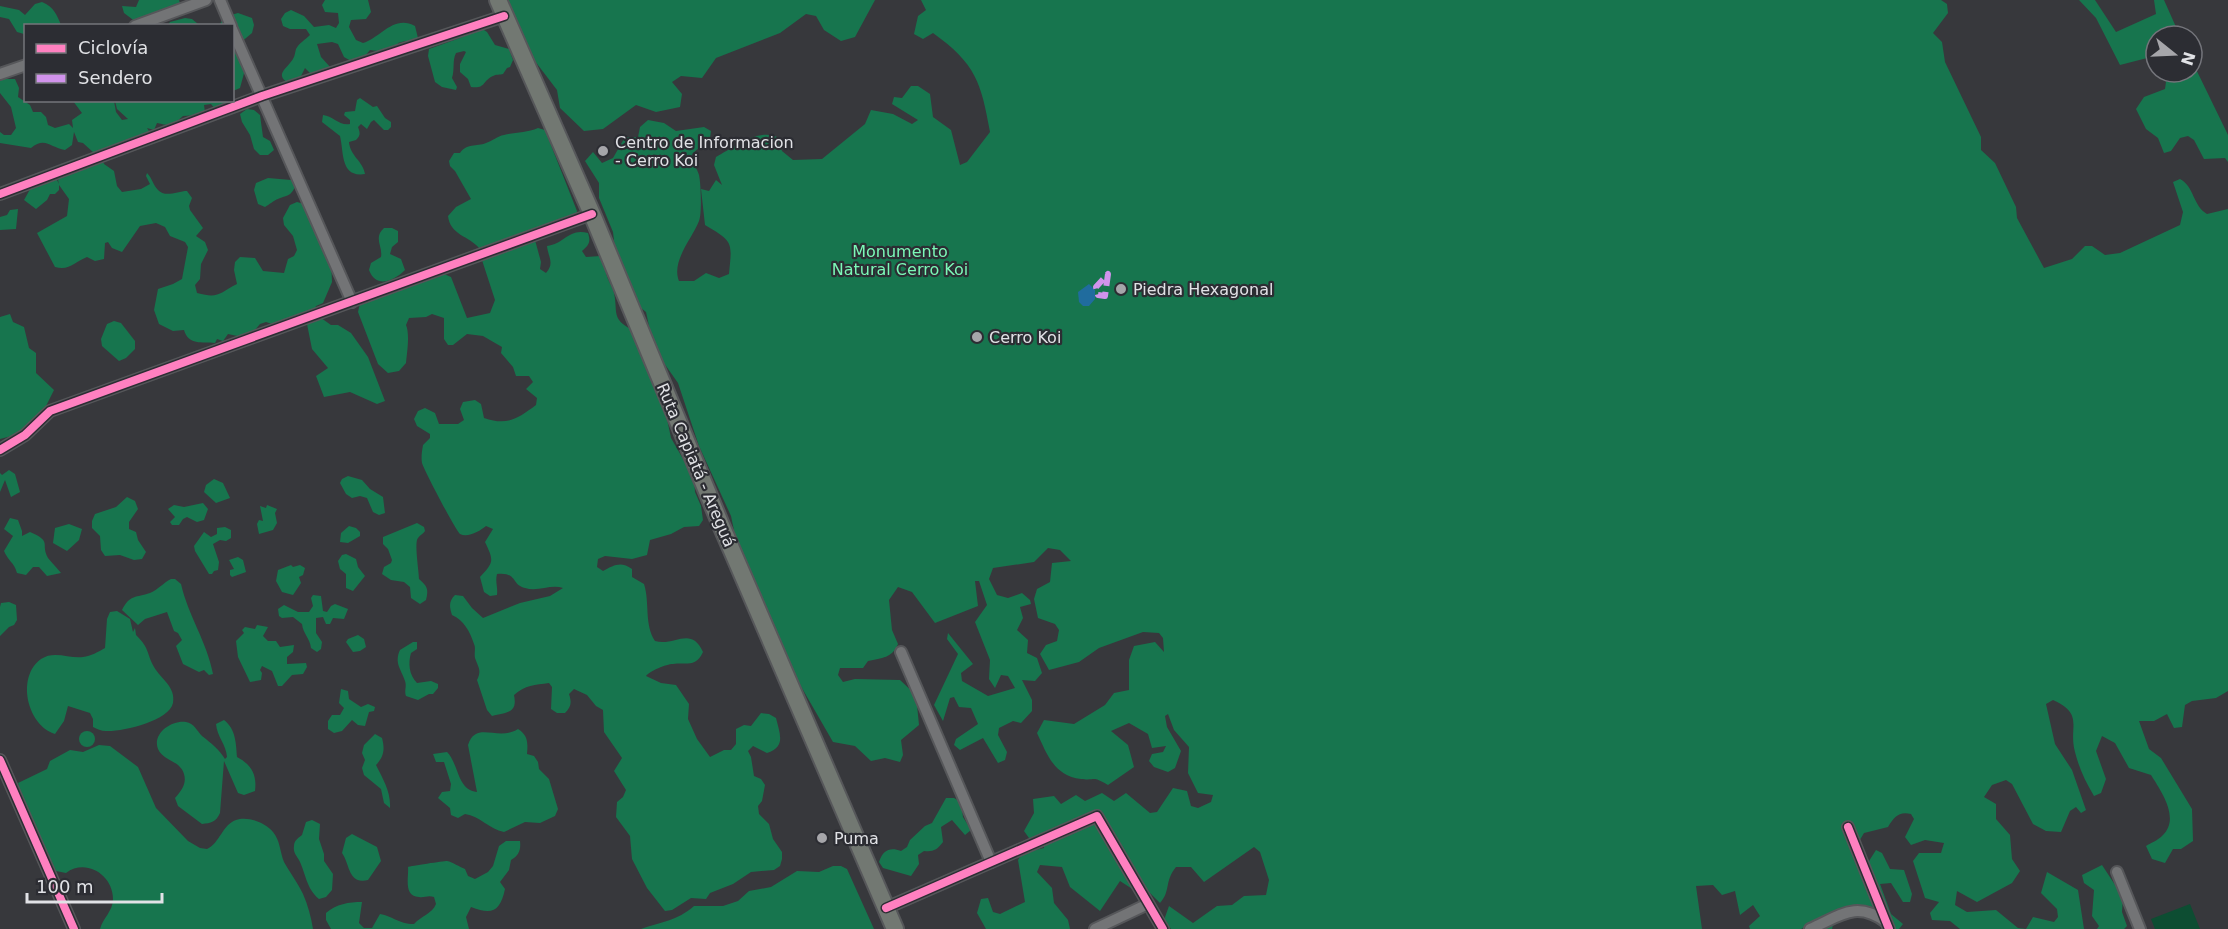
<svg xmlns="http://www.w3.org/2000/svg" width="2228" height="929" viewBox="0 0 2228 929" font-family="'DejaVu Sans',sans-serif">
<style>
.green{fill:#0d4d32}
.forest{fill:#17754e}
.water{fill:#206c9e}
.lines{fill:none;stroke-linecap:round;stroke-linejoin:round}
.minor-casing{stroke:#56575a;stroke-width:14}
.primary-casing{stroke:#56575a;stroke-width:20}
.minor{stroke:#737476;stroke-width:10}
.primary{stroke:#727872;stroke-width:16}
.quiet{stroke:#d193ec;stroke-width:6;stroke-dasharray:12 6;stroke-linecap:butt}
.cycleway-casing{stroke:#2c2d33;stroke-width:11}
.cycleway{stroke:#ff80c0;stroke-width:8}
.poi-dot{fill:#a6a6aa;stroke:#2c2d33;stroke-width:2}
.labels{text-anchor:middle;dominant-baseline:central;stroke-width:4.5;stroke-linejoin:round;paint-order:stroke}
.poi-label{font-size:16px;fill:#e1e2e6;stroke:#2c2d33;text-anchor:start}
.park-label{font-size:16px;fill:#7bf8b7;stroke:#2c2d33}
.street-label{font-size:16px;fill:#e1e2e6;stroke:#2c2d33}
</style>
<rect width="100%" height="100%" fill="#37383c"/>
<path class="green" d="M2190 904 2200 929H2155L2151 919Z"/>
<g class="forest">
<path d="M139 0H179L181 6 136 22 124 13 122 6 136 7Z"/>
<path d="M325 0H368L371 12 366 19 351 20 349 27 356 40 363 43C380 38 394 14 415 26L418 38 412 43 405 41 398 43 397 51 382 57 378 51 370 50 365 56 351 61 344 57 338 44 332 42 317 44 321 57 331 68C330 81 323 86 312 80L310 73 305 68 298 82 292 85C272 75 287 69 293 59 295 56 295 52 296 49 299 43 305 40 310 35L306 29H290L283 26 281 19 285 13 291 10 304 16 314 27 329 25 336 28 339 23 338 13 325 12 322 5Z"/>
<path d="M506 0H875L855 37 841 41 824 30 816 16 806 14 780 33 716 58 702 78 681 76 672 82 682 94 680 107 656 112 636 105 603 129 584 131 560 108 557 90 528 52Z"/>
<path d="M921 0H1941L1947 4 1948 13 1933 33 1942 42 1945 62 1981 137V150L1995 163 2016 207 2017 218 2044 268 2072 259 2085 246H2092L2105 255 2120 253 2180 225 2183 212 2173 182 2180 179C2194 186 2193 206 2207 214L2228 209V691L2216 698 2192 701 2185 705 2182 727 2174 728 2167 714 2154 721H2139L2149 749 2161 758 2192 809 2193 841 2181 849H2173L2165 863 2152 859 2146 846C2151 843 2158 840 2162 836 2181 819 2161 791 2151 775L2129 768 2115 743 2102 736 2096 751 2106 779 2101 793 2094 796C2085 781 2079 768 2075 752 2068 726 2085 715 2053 700L2046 704 2055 744 2072 770 2086 810 2081 813 2076 807 2070 811 2061 832 2046 831 2033 824 2012 784 2006 780 1992 785 1984 797 1996 804V819L2010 835 2012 859 2020 871 2012 883 1977 902 1957 891 1955 905 1967 912 1996 910 2018 928 2026 929 2033 917 2054 922 2058 917 2057 909 2041 893 2047 872 2078 890 2084 929H1960L1950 921 1932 920 1930 913 1939 902 1925 898 1913 861 1919 853H1941L1944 843 1925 840 1911 845 1905 837 1914 819 1911 814C1899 811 1894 817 1888 827L1864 833 1858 843 1869 861 1876 850 1882 853 1890 869 1904 870 1912 894 1910 902H1903L1891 883 1880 884 1891 914 1903 924 1899 929H1893L1876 911 1855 905 1833 925 1832 929H1819L1814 922 1801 929H1750L1749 926 1760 916 1753 905 1740 915 1735 891 1722 895 1713 885 1696 886 1702 929H1171L1164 920 1169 906 1193 923 1217 906 1232 905 1244 896 1266 895 1269 880 1260 852 1254 847 1204 882 1191 867H1176C1164 882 1171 891 1160 903L1144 887 1137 892 1120 881 1100 911 1070 887 1062 867 1040 865 1037 872 1052 888 1054 903 1068 920 1070 929H986L977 913 981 899 988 898 993 912 1000 914 1025 902 1018 860 1022 853 1044 848V841L1029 838 1024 831 1034 813 1033 799 1054 796 1061 804 1076 795 1085 801 1102 793 1114 801 1126 793 1150 813 1157 812 1173 788 1187 791 1191 806 1198 808 1211 802 1213 795 1198 793 1188 773 1189 747 1174 730 1168 714 1165 716 1167 727 1181 751 1175 768 1168 772 1154 767 1149 761 1152 754 1163 752 1166 746 1152 748 1148 734 1129 723 1111 731 1128 745 1134 767 1108 785C1091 775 1097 781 1081 779 1054 776 1047 754 1037 733L1044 720 1074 724 1105 705 1114 693 1129 690V660L1134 646 1155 642 1164 652 1163 638 1159 633 1143 632 1099 648 1079 662 1049 670 1040 654 1046 645 1057 641 1059 630 1055 624 1038 618 1034 599 1037 589 1050 582 1052 563 1071 561 1060 550 1048 548 1034 562 993 568 989 579 997 595 1008 598 1022 593 1030 600 1031 604 1020 607 1023 618 1017 630 1028 640 1027 653 1037 658 1042 673 1035 681 1022 680 1032 700V711L1021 723 1013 721 999 728 998 735 1007 752 1005 760 998 763 983 738 960 750 954 745 956 739 978 724 971 708 959 707 954 697 950 698 943 721 934 705 958 654 947 639 948 633 973 664 961 673 962 681 988 696 1015 688 1008 676 1001 675 995 688 989 679 990 660 975 622 987 605 979 581H975L978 606 935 623 912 592 898 587 889 600 892 630 898 644C892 658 882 658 868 661L863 668H840L838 675 843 682 855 679 900 680 916 695 919 725 901 740 903 755 900 762 885 758 871 761 855 746 833 742 799 683 788 673 776 649 770 618 748 597 731 516 699 446 678 383 654 349 646 312 631 300 616 257 613 232 599 198V183L585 161 593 152 602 163 613 158 625 137H638L640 127 648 120 664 123 676 131 704 127 711 131 710 138 692 154C691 163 697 167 699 175 701 184 702 214 699 221 692 239 671 261 679 281H694L706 273 719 278 729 274C732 242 734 242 705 225L701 189 709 191 716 180 722 185 714 165 716 157C733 148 758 128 777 137L782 151 793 160 822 159 865 124 871 110 893 114 912 124 918 120 892 104 894 97 902 98 911 86H918L930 94 933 117 951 130 960 165 967 162 990 132C981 82 976 64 933 33L923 39 914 34 918 16 926 10Z"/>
<path d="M2079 0H2095L2116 32 2156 14 2154 0H2164L2180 36H2156V62L2151 57 2120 65 2096 18Z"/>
<path d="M42 2C54 7 57 15 61 25L26 26 24 34 17 32 9 19 0 17V6L19 10 25 15 35 4Z"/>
<path d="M238 13 252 18 254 25 252 33 240 43 246 66 240 88 233 91 232 26H219L224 17Z"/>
<path d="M185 18 192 19 198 24 196 25H168L170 22Z"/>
<path d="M481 28 487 32 495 45 509 49 513 60 510 67 507 68 503 74C500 75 496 74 493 76 482 81 486 89 471 87L468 79 460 72V64L466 52 464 51 456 53C452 61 455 69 452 78L457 87 456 90 442 87 435 82 428 56 429 49 460 38Z"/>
<path d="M2192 61 2228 135V162L2225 158 2204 159 2194 140 2188 136 2180 138 2171 151 2164 153 2158 138 2146 129 2136 109 2144 97 2165 89 2166 82 2161 72H2192Z"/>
<path d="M2 79H15L19 88 18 97 30 105 33 112H41L46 117 48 125 55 128 69 124 73 128 72 120 82 113 73 101H114L116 112 122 120 128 119 117 109 115 101 230 102 229 106 216 110 211 104 204 105 205 112 198 115 183 116C171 127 171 126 157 123L154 130 147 128 149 131 146 136 135 138 127 144 94 153 83 143 78 142 74 132 72 145 65 150C51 148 45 136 31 148L0 143V132L4 135H11L16 128 11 107 0 93V81Z"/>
<path d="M360 98 373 107 377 106 385 118 391 122V127L388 130H384L374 120 371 122 367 129 361 124 358 127C360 133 361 135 356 140L349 142C350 156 363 161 365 174 340 178 344 152 340 136L322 122 323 115C333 116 339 126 350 124V120L344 115 345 112 355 111 357 100Z"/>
<path d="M247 109 254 110 260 115 263 137 270 141 274 150 268 155H260L254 149 250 135 242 122 240 114Z"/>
<path d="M538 128 545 130 577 211 576 216C554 224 535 225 514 237L535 240 541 262 540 269 546 273C555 263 548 257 547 246 565 244 568 228 588 233 591 242 589 245 582 251L586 257 601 256C605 264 605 272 608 279 610 284 613 288 614 293 618 311 611 319 631 329L660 385 671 438 694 478 695 492 701 506 703 520 699 526 684 527 671 534 650 540 647 555 632 559 605 556 598 559 597 567 603 571C614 565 621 561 632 569V577L644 584C650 603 644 624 655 641 674 647 691 625 703 652 696 668 686 662 673 664 666 664 650 671 646 676L661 683 676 685 689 704 688 719 697 739 710 757 724 750H731L736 744V729L744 725 751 726 761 713 769 714 776 718C780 734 786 747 767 753L753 746 748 751 751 757 754 776 761 779 765 785 762 801 758 806 759 814 769 824 773 839 782 852V859L780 866 774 870 751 872 733 884 710 893 706 899 691 898 672 910 665 911 647 888 632 859 630 836 616 817 617 802 623 797 626 790 614 771 622 758 604 732 603 710 596 706 587 695 574 689 569 694C572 703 571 707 565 713H557L551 709 552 687 549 683C535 685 525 685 514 695 518 714 506 712 492 716L487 710 477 680C482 670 478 667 475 658 474 653 476 648 474 644 470 632 464 620 452 615 449 606 449 601 455 595L463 596 472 608 483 618 520 603 550 596 563 588C551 584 538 592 525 588 511 585 518 572 497 574 495 582 498 587 497 595L490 596 484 592 480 577C494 562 494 561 485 542L493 529 486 526C480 531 468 538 460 534 456 531 424 470 422 463 421 457 422 451 423 445L430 438V434L417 426 414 419 418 411 425 408 435 413 439 424H458L464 420 460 409 463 402 475 400 481 404 484 418C507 426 517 419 536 405L537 398 526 389 533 382 529 376H516L513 367 501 353 502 347 483 336 467 334 453 345H448L444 339V318L432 314 426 317 409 318 406 325C410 334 407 352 406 363L399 371 388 373 378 364 358 312 360 303 421 278H436L444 274 451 277 467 318 490 313 495 300 480 254 479 248C469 236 450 235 448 216L456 207 471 199 455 171 450 166 449 161 454 153H460C467 143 476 147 486 143 493 141 497 136 504 135 515 132 527 133 538 128Z"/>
<path d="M101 157 104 164 114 171 117 186 122 192 141 189 150 184 146 176 147 173C152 178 153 185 158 190 165 198 178 191 187 191L192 198 189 206 190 210 203 228 196 236 205 242 208 250 201 264 200 279 195 285 197 293C219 299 219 293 237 284L234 270 235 262 240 257 255 258 263 271 284 273 288 259 294 256 297 250 293 236 284 225 283 218 290 205 297 202 304 204 315 233 331 259 332 282 323 303 316 306 314 313 331 325H338L351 333 368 357 385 401 377 404 350 392 324 397 316 376 328 368 312 349 305 314 278 326 266 322 260 324 255 330 242 337 228 334 223 341 217 339 215 343C202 342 188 345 184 330L173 331 159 324 154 310 158 289 173 284 182 279 188 247 185 242 170 236 165 227 156 223 140 226 122 252 112 248 108 242 105 243 104 259 95 261 87 257C74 262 70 271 55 267L37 233 67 216 69 199 59 185V190L55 194H50L47 200 36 209 24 200 33 184 55 176 59 184 58 180 65 172Z"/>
<path d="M268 178 291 180 295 187C290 197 287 195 278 199 274 200 269 205 265 207L258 204 254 190 256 183Z"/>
<path d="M18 209 16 229 0 230V217L7 215 10 210Z"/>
<path d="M384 228H392L398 231V242L392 247 390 254 401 259 405 270C394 281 376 289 369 270L371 263 381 257C383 246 373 238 384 228Z"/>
<path d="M10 314 13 322 24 327 29 348 36 353V373L54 390 34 430 0 439V317Z"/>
<path d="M114 321 121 323 135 341V349L126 358 119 361 102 346 101 339 107 324Z"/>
<path d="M9 470 15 474 20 492 11 497 5 480 0 492V473L2 475Z"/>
<path d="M348 476 362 480 370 489 383 497 385 513 379 515 373 512 367 498 360 496 352 498 346 494 340 483 342 479Z"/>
<path d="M214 479 223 483 230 498 216 503 204 492 206 485Z"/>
<path d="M127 497 135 501 138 509 129 522V529L136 532 138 540 146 552 142 559 134 560 120 555 105 556 101 550 100 536 92 528V521L95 514 116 507Z"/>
<path d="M203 503 208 509 204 520 197 522 187 517 183 519 179 525H172L170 522 175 517 168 509 174 505 184 507Z"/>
<path d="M267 505 277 509 275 513 277 523 273 530 259 534 257 524 259 520 263 521 260 506 266 508Z"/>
<path d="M10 518 18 520 22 531V536L30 532C53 542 40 543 48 558 52 563 57 568 61 573L47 576 39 567H33L26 575 17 573C14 562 8 561 4 551L13 536 4 529Z"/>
<path d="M417 523 424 527 425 531C423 534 420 535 418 538 414 542 419 571 419 579 427 586 429 589 426 600L420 604 411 598 410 587 404 582 391 580 382 574 384 567 391 563 392 560 388 549 383 544V537Z"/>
<path d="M69 524 82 529 79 540 67 551 53 543 55 528Z"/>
<path d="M349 526 356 528 360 532V536L348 543 340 542 341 533Z"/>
<path d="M225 527 231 530V538L226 541 220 540 213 544 219 562 218 570 214 571 212 574H209L195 551 194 546 204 532 211 537 217 534V528Z"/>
<path d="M346 554 356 559 358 567 365 576 353 591 346 588V574L340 569 338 561 342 555Z"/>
<path d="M238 557 243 560 246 572 232 577 230 575V570L234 569 229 560Z"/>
<path d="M291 565 293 567 300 565 305 568 303 575 299 577 301 583 293 595 282 592 276 581 278 570Z"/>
<path d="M171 579H175L181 584C188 615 207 642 213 674L209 675 204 670 199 672 183 664 176 646 182 640 178 633 174 631 167 612 145 619 138 625 122 610C130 594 136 598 150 593 159 589 163 583 171 579Z"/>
<path d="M313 595 321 596 323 611 327 612 331 606 335 604 348 609 344 619 333 618 330 624H326L323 617 316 618V633L322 642 321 649 317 652 311 648C310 638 303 634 302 624L293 617 282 618 279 616 278 609 284 605 298 612H309L313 606 311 598Z"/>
<path d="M9 602 16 605 17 620 14 625 9 627 0 636V607L1 603Z"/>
<path d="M117 611 130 619 133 632 135 628 136 635C150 649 146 652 154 667 161 679 176 687 173 703 169 721 122 732 106 731 101 731 97 729 93 727V719L90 713 68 706 64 721 55 734C27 725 16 677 41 659 54 650 70 659 83 657 91 656 98 652 105 648L107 619 110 612Z"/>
<path d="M257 625 268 627 263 636 268 641H276L280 647 294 645 293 652 287 657V664L306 663 307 667 303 674 292 675 282 686H278L272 671 262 666 260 670 262 673 261 680 250 682 238 657 236 641 244 633 242 630 245 627 255 629Z"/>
<path d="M358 635 364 639 366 647 360 651 353 652 346 642 348 639Z"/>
<path d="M413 642H417V649L411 653C408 663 409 675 417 683L431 681 438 684V688L433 694H429L418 700 406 696C404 690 407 687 405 681 401 669 394 663 400 650Z"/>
<path d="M341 689 348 691 349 699 361 707 368 704 375 707 374 711 369 712 365 726 358 725 352 720 342 731 334 733 328 729V721L332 715H340L344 708 339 703Z"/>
<path d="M224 720C236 729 236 744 237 757 252 765 257 775 255 791L244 795 238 793 224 761 220 813C216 822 211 823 202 824L178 806 175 798C181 791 187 784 184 774 180 760 164 762 158 749 152 734 171 720 186 722 194 723 197 731 202 736 211 743 219 749 225 759L227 757C226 744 217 737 216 724Z"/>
<path d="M518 729C528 735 528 743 527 754L534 756 538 762 539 769 549 779 558 809 555 816 540 823 525 822 504 832C489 829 480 816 465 814L458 818 451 815 450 808 438 798 442 792 450 791 451 784 444 762H436L433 754 447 752C459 764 457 790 477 792L468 745C476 720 498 742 518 729Z"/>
<circle cx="87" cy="739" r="8"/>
<path d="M375 734 382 738C385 749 384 757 376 765 383 779 391 792 390 808L384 803 381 789 364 775 362 768 365 760 362 753 364 745Z"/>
<path d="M99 745 110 746 138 767 156 808 188 841 200 848 207 849C220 843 222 825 236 820 247 816 265 822 273 832 280 840 280 852 284 862 290 873 298 883 303 894 308 905 311 917 313 929H100C103 918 113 911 113 899 113 875 86 858 66 873L56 871 32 822 29 812 24 808 18 783 47 769 50 761 70 750 83 752Z"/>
<path d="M946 798H954L961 802 963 817 971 830 965 835 952 820 941 827 943 842C937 850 933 852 924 851L918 855 919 864 911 876 883 868 879 862C883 850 890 847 901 851L907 847 910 840 925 826 932 823Z"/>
<path d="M312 820 320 824 319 839 324 854V861L333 874 332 890 326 897 319 899C306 888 306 874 299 860 296 855 293 852 294 846 294 841 298 838 302 835L306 822Z"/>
<path d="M352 834 377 847 381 861 368 880C348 885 350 864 342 853L346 838Z"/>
<path d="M506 841H520C521 850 519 855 511 860L509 870 500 882 505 889C500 912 492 915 471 907L466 917 469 929H331L326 920V913C336 904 349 902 362 902L359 923 364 928H372L380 914C393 916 398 924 414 924 421 916 432 914 436 904L434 897C428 895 424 898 419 897 403 896 409 877 408 867 410 866 444 861 447 861 453 862 459 867 465 869L468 876 475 879 488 872 493 866 499 846Z"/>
<path d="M2102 865 2123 897 2122 912 2127 926 2124 929H2097L2099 926 2092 916 2094 890 2084 883 2082 875Z"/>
<path d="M833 866H841L847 869 874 929H641C661 922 677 921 694 906H723L738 901 749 891 771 887 797 871 819 872Z"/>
</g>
<path class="water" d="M1089 284 1095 290V299L1089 306H1083L1079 302 1078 292Z"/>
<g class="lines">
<defs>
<g id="minor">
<path d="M220 0 231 26"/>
<path d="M135 26 206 0"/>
<path d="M232 29 352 302"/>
<path d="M0 74 26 65"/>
<path d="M0 194 262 96 504 16"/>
<path d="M0 450 25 435 50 411 592 214"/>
<path d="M901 652 991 862"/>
<path d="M0 760 74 929"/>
<path d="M1848 827 1889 929"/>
<path d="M2117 872 2140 929"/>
<path d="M886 908 1097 816 1163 929"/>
<path d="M1095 929 1148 904"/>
<path d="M1810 929C1840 916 1856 900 1886 922"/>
</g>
<path id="primary" d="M498 0 592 214 721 525 895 929"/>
</defs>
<use href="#minor" class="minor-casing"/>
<use href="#primary" class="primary-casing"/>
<use href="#minor" class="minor"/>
<use href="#primary" class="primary"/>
<path class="quiet" d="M1108 274 1105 296 1098 295 1096 287Z"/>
<defs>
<g id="cycleway">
<path d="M0 194 262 96 504 16"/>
<path d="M0 450 25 435 50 411 592 214"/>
<path d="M0 760 74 929"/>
<path d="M1848 827 1889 929"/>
<path d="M886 908 1097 816 1163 929"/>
</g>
</defs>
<use href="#cycleway" class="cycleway-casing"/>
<use href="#cycleway" class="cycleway"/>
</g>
<g class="poi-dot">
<circle cx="603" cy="151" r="6"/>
<circle cx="1121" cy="289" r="6"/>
<circle cx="977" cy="337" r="6"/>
<circle cx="822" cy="838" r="6"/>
</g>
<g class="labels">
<g class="poi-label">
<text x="615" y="142">Centro de Informacion<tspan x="615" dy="18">- Cerro Koi</tspan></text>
<text x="1133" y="289">Piedra Hexagonal</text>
<text x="989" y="337">Cerro Koi</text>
<text x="834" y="838">Puma</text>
</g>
<g class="park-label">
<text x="900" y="251">Monumento<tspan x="900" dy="18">Natural Cerro Koi</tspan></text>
</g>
<g class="street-label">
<text transform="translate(696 465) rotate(67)">Ruta Capiatá - Areguá</text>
</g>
</g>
<rect x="24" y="24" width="210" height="78" fill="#2c2d33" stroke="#74757b" stroke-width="1.5"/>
<rect x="36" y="44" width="30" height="9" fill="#ff80c0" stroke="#74757b" stroke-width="1.5"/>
<text x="78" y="54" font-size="18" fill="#e1e2e6">Ciclovía</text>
<rect x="36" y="74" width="30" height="9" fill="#d193ec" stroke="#74757b" stroke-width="1.5"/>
<text x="78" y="84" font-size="18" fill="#e1e2e6">Sendero</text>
<g transform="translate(2174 54) rotate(108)"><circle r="28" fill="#2c2d33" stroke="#74757b" stroke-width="1.5"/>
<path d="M0-4.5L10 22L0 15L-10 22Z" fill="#a6a6aa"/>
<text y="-9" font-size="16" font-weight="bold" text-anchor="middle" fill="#e1e2e6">N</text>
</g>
<path d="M27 893v9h135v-9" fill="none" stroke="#e1e2e6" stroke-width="3"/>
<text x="36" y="893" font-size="18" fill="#e1e2e6" stroke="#2c2d33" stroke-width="4.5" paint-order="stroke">100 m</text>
</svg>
